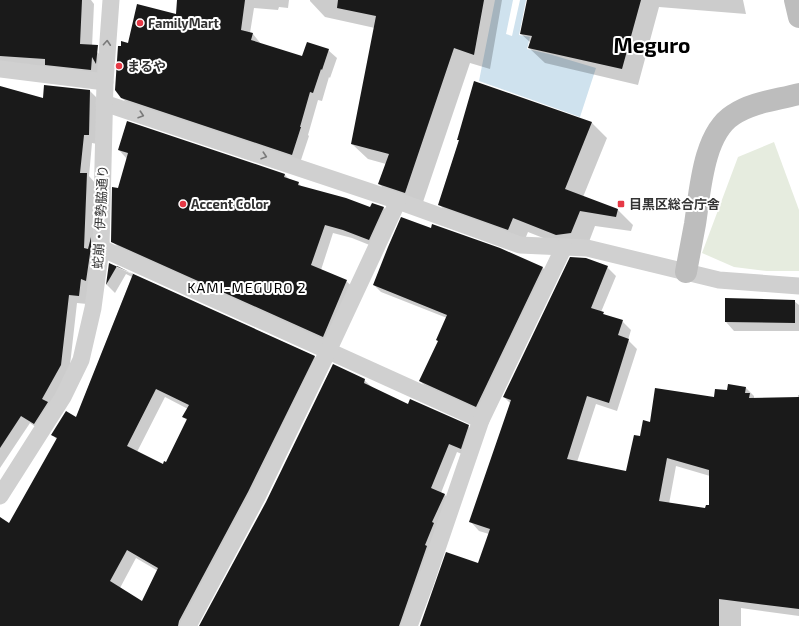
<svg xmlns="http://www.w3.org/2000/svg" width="799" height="626" viewBox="0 0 799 626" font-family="'Exo 2','Noto Sans JP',sans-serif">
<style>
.green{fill:#e6ecdf}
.water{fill:#cfe2ee}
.shadow{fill:#0003;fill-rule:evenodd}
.building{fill:#1a1a1a;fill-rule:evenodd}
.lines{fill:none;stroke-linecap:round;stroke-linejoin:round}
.street{stroke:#d0d0d0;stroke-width:17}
.secondary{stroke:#bdbdbd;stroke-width:22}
.oneway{stroke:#7a7a7a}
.poi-dot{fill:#e63946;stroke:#fff;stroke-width:1.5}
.labels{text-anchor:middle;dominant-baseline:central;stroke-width:4;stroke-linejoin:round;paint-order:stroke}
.poi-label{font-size:13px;font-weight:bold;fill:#333;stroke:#fff;text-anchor:start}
.street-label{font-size:13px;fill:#333;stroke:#fff}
.neighbourhood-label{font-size:14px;letter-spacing:1px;fill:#000;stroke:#fff}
.town-label{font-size:21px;font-weight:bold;fill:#000;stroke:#fff}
</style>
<rect width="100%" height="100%" fill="#fff"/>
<path class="green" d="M774 142 799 210V271H767L734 267 702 253 738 157Z"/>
<path class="water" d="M495 0H513L506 34 512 36 520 0H526L519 35 530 37 527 49 549 54 596 68 580 117 479 81Z"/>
<g class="shadow">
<path d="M0 0H91L94 4 92 47 109 64 103 82 0 67Z"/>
<path d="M210 0H289L288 8 279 7 278 10 254 8 250 33 253 34 261 44 303 57 328 50 337 58 330 78 329 77 322 101 318 100 308 135 309 136 300 163 130 106 121 97 128 44 204 22Z"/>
<path d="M310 0H502L490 69 470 63 421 208 395 199 379 184 386 164 368 159 352 144 375 28 325 17 310 1Z"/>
<path d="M528 0H743L746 14 659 7 638 85 545 63 529 48 531 43 521 34Z"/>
<path d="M475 83 592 123 607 138 583 197 618 210 633 225 631 231 595 226 587 247 571 249 528 232 523 244 454 220 439 204 459 141 458 139Z"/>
<path d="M90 91 99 100 97 144 92 143 89 176 95 183 93 241 87 304 77 303 69 374 43 432 30 423 0 468V95L44 99Z"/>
<path d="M127 122 285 175 290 180 298 183 302 187 371 208 372 204 384 208 392 216 377 248 352 238 333 233 321 270 346 281 355 289 331 345 121 250 112 241 118 190 127 159 119 150Z"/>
<path d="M502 251 543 268 550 275 483 413 427 388 420 381 439 342 447 318 381 292 374 285Z"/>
<path d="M110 264 314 356 323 365 190 626H0V519L10 525 57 440 52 434 76 418 132 277 126 274 115 293 107 285ZM165 397 188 409 183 417 188 421 166 463 163 466 137 452ZM136 558 158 571 142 602 120 588Z"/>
<path d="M607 267 616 276 601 312 607 316 622 321 631 330 628 340 637 349 617 411 596 404 577 462 627 472 640 437 651 423 715 398 728 392 746 388 754 396V399L798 398V395H799V616L741 608V626H421L479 564 489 534 479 531 471 522 511 404 504 397ZM676 466 710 476V506L706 509 669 504Z"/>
<path d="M726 299 794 301 799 305V331H734L726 322Z"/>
<path d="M364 380 373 388 408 405 468 426 477 435 469 457 457 452 441 493 444 494 453 503 410 626H200Z"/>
</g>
<g class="building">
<path d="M0 0H82L80 44 98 45 96 64 92 57 91 70 45 65V59L0 56Z"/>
<path d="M177 0H245L241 30 253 33 251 40 302 56 307 42 329 49 322 70 321 69 313 93 310 92 300 127H301L292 155 121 98 115 90 118 46H121V41L128 43 137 4 176 14Z"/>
<path d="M338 0H484L474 55 454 48 405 193 378 184 389 154 351 144 376 16 337 8Z"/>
<path d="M527 0H641L622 69 528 48 532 36 520 34Z"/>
<path d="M474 81 592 122 565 189 618 209 616 217 580 211 571 233 556 235 513 218 508 230 438 205 459 140H457Z"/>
<path d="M44 85 90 90 89 135H84L80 173H87L84 248 88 249 91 237V247L86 281 81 279 79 296 69 295 61 365 42 399 48 402 34 424 21 416 0 448V86L43 98Z"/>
<path d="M127 121 285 174 284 177 299 182 298 185 346 198 370 207 372 203 384 207 369 240 343 230 325 225 311 265 347 280 323 337 111 242 112 187 118 188 128 153 118 150Z"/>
<path d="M401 217 431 228 432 224 500 248 543 267 476 407 419 381 438 341 436 340 447 315 373 285 388 247Z"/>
<path d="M570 257 586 258 608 266 591 308 604 312 603 314 623 320 618 335 629 339 609 403 587 396 567 459 626 471 634 435 640 436 643 420 650 422 655 388 714 397 715 389 727 390 728 384 746 387 745 393H750L749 398 799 397V609L719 599V626H420L446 552 478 563 490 529 469 522 511 400 503 397ZM667 458 709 470V505H706L705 508 659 501Z"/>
<path d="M109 263 315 356 248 492 179 621 178 626H0V517L9 523 57 438 51 435 66 411 76 417 133 274 117 266 106 285ZM156 389 189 405 182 417 187 419 166 462 164 461 163 464 127 446ZM127 550 158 568 142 601 110 581Z"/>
<path d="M725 298 795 300V323L725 322Z"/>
<path d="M333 364 365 379 364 383 408 404 410 399 469 425 461 449 449 444 431 488 445 494 432 522 434 523 425 545 427 546 399 626H199L266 502Z"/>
</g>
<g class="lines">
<g class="street">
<path d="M0 69 105 82"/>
<path d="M104 103 398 201 520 245 587 248 719 280 799 286"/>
<path d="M101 248 481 420"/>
<path d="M0 496 63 397 81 360 93 308 101 248 105 82 111 0"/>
<path d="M188 626 257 497 328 351 398 201"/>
<path d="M409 626 425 584 481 420 564 247"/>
</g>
<g class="secondary">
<path d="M795 0 799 17"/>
<path d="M686 272C689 256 692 240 695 224 700 192 703 134 733 115 752 102 777 100 799 94"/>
</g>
</g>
<defs><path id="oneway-chevron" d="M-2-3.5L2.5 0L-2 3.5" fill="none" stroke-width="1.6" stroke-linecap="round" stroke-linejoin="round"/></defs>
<g class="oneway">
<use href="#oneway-chevron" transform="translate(107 43) rotate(-86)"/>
<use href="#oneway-chevron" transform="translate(141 115) rotate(18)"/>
<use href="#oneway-chevron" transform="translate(264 156) rotate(18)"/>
</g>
<g class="poi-dot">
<circle cx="140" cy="23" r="4"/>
<circle cx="119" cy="66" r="4"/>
<circle cx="183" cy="204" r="4"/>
<rect x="617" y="200" width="8" height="8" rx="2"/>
</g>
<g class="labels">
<g class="poi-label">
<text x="148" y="23">FamilyMart</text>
<text x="127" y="66">まるや</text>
<text x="191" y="204">Accent Color</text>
<text x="629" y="204">目黒区総合庁舎</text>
</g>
<g class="street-label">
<text transform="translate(100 217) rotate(-87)">蛇崩・伊勢脇通り</text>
</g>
<g class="neighbourhood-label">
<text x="247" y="287">KAMI-MEGURO 2</text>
</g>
<g class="town-label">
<text x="652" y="44">Meguro</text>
</g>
</g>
</svg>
